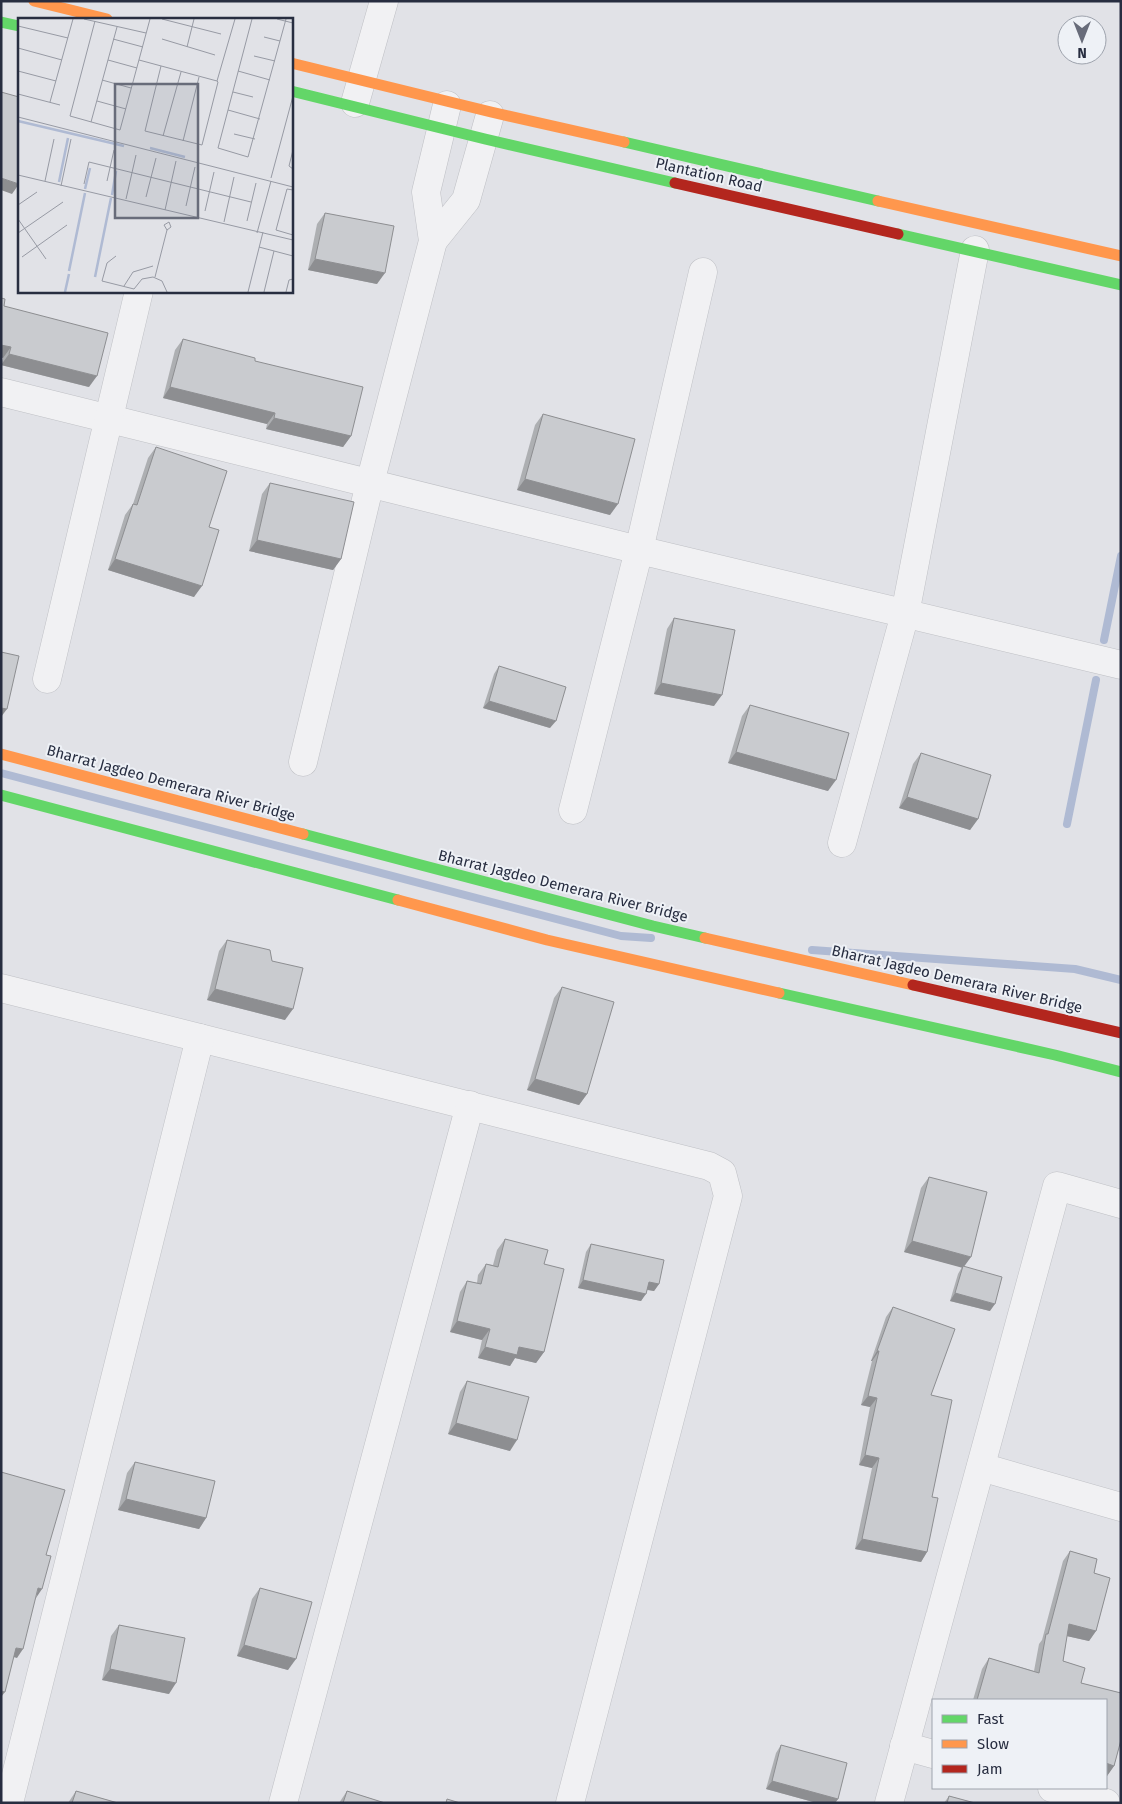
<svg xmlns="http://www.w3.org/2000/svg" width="1122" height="1804" viewBox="0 0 1122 1804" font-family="'Fira Sans',sans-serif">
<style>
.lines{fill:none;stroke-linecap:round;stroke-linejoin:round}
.stream{stroke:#afbad3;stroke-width:8}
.street-casing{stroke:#bfc0c5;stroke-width:29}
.street{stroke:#f1f1f3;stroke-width:28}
.fast{stroke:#63d668;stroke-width:11}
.slow{stroke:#ff974d;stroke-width:11}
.jam{stroke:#b3261e;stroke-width:11}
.wall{fill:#adafb2}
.shaded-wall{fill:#8d8e91}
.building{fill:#c9cbcf;stroke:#8d8e91}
.labels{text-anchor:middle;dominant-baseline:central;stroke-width:4;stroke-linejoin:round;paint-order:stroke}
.street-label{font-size:15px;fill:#272d40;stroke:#eef1f6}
.inset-river{fill:none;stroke:#afbad3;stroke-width:2.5}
.inset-road{fill:none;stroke:#979aa4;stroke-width:1}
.view{fill:#686c7a;fill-opacity:0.15;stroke:#686c7a;stroke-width:2.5}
.inset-edge{fill:none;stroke:#272d40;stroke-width:2.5}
</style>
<rect width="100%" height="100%" fill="#e1e2e7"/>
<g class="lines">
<g class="stream">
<path d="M1104 640 1121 556"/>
<path d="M1 773 621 936 651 938"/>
<path d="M1067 824 1096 680"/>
<path d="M812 950 1075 969 1121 980"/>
</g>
<defs>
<g id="street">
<path d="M355 103 384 1"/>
<path d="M433 241 466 200 490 115"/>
<path d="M1 392 639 550 1121 665"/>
<path d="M47 679 139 291"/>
<path d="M303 762 370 483 433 241 426 192 447 105"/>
<path d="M573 810 639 550 703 272"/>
<path d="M842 843 905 614 975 250"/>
<path d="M1 988 709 1166 722 1173 728 1196 570 1803"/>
<path d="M981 1467 1121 1507"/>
<path d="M904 1746 933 1754"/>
<path d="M1052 1788 1106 1803"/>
<path d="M9 1803 200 1038"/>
<path d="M283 1803 470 1105"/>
<path d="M889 1803 1057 1186 1121 1204"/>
</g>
</defs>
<use href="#street" class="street-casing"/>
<use href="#street" class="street"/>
<g class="fast">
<path d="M1 22 19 26"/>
<path d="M291 91 485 139 675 183"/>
<path d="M624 142 878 201"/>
<path d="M898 234 1121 285"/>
<path d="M1 795 398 900"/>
<path d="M303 834 653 926 705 938"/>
<path d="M779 993 1055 1055 1121 1072"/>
</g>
<g class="slow">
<path d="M34 1 107 19"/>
<path d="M291 63 491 112 624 142"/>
<path d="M878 201 1121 256"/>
<path d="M1 754 303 834"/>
<path d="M398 900 547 940 779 993"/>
<path d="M705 938 913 985"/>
</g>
<g class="jam">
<path d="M675 183 898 234"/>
<path d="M913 985 1121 1033"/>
</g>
</g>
<g class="wall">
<path d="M325 213 377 284 308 270 317 224Z"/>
<path d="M1 298 4 306 89 387 1 365 3 358 1 357Z"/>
<path d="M183 339 255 361 351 436 343 447 266 429 267 424 163 398 175 350Z"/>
<path d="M543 414 610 515 517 490 535 425Z"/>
<path d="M156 447 209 527 194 597 108 570 125 515 133 504 148 458Z"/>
<path d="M270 483 341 559 333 570 249 551 262 494Z"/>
<path d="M674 618 714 706 654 694 667 629Z"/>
<path d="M499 666 550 728 483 708 494 674Z"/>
<path d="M750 705 828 791 728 763 742 716Z"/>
<path d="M921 753 978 819 970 830 899 808 913 764Z"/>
<path d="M227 940 272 961 285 1020 207 1000 219 951Z"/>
<path d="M562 987 587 1094 579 1105 527 1090 554 998Z"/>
<path d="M929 1177 964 1267 990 1311 950 1301 958 1274 962 1267 904 1252 921 1188Z"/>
<path d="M505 1239 544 1264V1352L536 1363 515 1358 510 1366 478 1358 482 1340 450 1332 460 1292 467 1281 477 1283 478 1275 486 1264 493 1265 497 1250Z"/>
<path d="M591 1244 659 1284 654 1291 647 1290 641 1301 578 1288 586 1252Z"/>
<path d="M893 1307 931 1395 932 1497 927 1552 921 1562 855 1549 872 1468 859 1465 870 1407 861 1405 872 1361H871L886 1317Z"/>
<path d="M467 1381 510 1451 448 1434 460 1392Z"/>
<path d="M135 1462 206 1518 199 1529 118 1510 127 1473Z"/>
<path d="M1070 1551 1097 1559 1094 1573 1110 1578 1096 1631 1089 1641 1067 1636 1063 1661 1085 1668 1081 1683 1121 1693V1740L1114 1766 1107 1776 1106 1775V1700H973L982 1669 989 1658 1034 1671 1039 1644 1042 1640 1063 1561Z"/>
<path d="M260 1588 288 1670 237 1656 252 1599Z"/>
<path d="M119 1625 169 1694 102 1680 111 1636Z"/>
<path d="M781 1745 838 1799 835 1803H817L766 1789 776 1753Z"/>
<path d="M76 1791 118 1803H68Z"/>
<path d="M347 1791 385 1803H339Z"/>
<path d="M949 1796 975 1803H944Z"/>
</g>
<g class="shaded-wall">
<path d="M1 178 19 184 12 194 1 190Z"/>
<path d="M315 259 385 273 377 284 308 270Z"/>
<path d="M1 345 11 347 3 358 1 357Z"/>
<path d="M9 354 97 376 89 387 1 365Z"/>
<path d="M170 387 275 413 267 424 163 398Z"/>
<path d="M274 418 351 436 343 447 266 429Z"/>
<path d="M525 479 618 504 610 515 517 490Z"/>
<path d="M257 540 341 559 333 570 249 551Z"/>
<path d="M115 559 202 586 194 597 108 570Z"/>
<path d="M661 683 722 695 714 706 654 694Z"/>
<path d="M489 701 556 721 550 728 483 708Z"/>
<path d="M1 708 7 709 1 717Z"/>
<path d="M736 752 836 780 828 791 728 763Z"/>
<path d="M907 797 978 819 970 830 899 808Z"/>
<path d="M215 989 293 1009 285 1020 207 1000Z"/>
<path d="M535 1079 587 1094 579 1105 527 1090Z"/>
<path d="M912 1241 971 1257 963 1268 904 1252Z"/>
<path d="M583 1280 646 1294 641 1301 578 1288Z"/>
<path d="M649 1282 659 1284 654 1291 644 1289Z"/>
<path d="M955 1293 995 1304 990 1311 950 1301Z"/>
<path d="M457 1321 490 1329 482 1340 450 1332Z"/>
<path d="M485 1347H519L544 1352 536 1363 515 1358 510 1366 478 1358Z"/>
<path d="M877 1351H879L872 1361H871Z"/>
<path d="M868 1396 877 1398 870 1407 861 1405Z"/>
<path d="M456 1423 517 1440 510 1451 448 1434Z"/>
<path d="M865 1455 879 1458 872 1468 859 1465Z"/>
<path d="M126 1499 206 1518 199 1529 118 1510Z"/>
<path d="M862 1539 927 1552 921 1562 855 1549Z"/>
<path d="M38 1588 42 1589 36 1598Z"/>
<path d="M1069 1624 1096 1631 1089 1641 1062 1635Z"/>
<path d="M244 1645 296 1659 288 1670 237 1656Z"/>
<path d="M16 1648 23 1649 17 1658 10 1656Z"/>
<path d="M110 1669 176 1683 169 1694 102 1680Z"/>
<path d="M1 1691 5 1692 1 1697Z"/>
<path d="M1106 1763 1114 1766 1107 1776 1106 1775Z"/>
<path d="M772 1781 838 1799 835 1803H817L766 1789Z"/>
</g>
<g class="building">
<path d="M1 92 19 97V184L1 178Z"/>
<path d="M325 213 394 226 385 273 315 259Z"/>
<path d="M1 298 5 299 4 306 108 333 97 376 9 354 11 347 1 345Z"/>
<path d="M183 339 255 358V361L363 387 351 436 274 418 275 413 170 387Z"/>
<path d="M543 414 635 439 618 504 525 479Z"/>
<path d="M156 447 227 471 209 527 219 530 202 586 115 559 133 504 137 505Z"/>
<path d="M270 483 354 502 341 559 257 540Z"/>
<path d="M674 618 735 630 722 695 661 683Z"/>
<path d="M1 652 19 656 7 709 1 708Z"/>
<path d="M499 666 566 687 556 721 489 701Z"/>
<path d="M750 705 849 733 836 780 736 752Z"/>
<path d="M921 753 991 775 978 819 907 797Z"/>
<path d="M227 940 270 950 272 961 303 968 293 1009 215 989Z"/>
<path d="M562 987 614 1002 587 1094 535 1079Z"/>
<path d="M929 1177 987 1192 971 1257 912 1241Z"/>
<path d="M505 1239 548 1250 544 1264 564 1269 544 1352 519 1347 517 1355 485 1347 490 1329 457 1321 467 1281 481 1284 486 1264 498 1267Z"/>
<path d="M591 1244 664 1260 659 1284 649 1282 646 1294 583 1280Z"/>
<path d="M963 1266 1002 1277 995 1304 955 1293Z"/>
<path d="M893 1307 955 1329 931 1395 952 1400 932 1497 938 1498 927 1552 862 1539 879 1458 865 1455 877 1398 868 1396 879 1351H877Z"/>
<path d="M467 1381 529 1397 517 1440 456 1423Z"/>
<path d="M135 1462 215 1481 206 1518 126 1499Z"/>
<path d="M1 1472 65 1490 46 1555 51 1556 42 1589 38 1588 23 1649 16 1648 5 1692 1 1691Z"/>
<path d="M1070 1551 1097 1559 1094 1573 1110 1578 1096 1631 1069 1624 1063 1661 1085 1668 1081 1683 1121 1693V1740L1114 1766 1106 1763V1700H977L989 1658 1039 1673 1046 1634H1048Z"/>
<path d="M260 1588 312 1602 296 1659 244 1645Z"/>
<path d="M119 1625 185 1638 176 1683 110 1669Z"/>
<path d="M781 1745 847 1763 838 1799 772 1781Z"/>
<path d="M76 1791 118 1803H72Z"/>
<path d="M347 1791 385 1803H343Z"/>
<path d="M949 1796 975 1803H947Z"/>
<path d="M447 1799 460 1803H446Z"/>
</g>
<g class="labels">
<g class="street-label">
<text transform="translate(709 175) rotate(13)">Plantation Road</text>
<text transform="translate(171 783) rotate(15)">Bharrat Jagdeo Demerara River Bridge</text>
<text transform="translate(563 886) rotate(14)">Bharrat Jagdeo Demerara River Bridge</text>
<text transform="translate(957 979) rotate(13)">Bharrat Jagdeo Demerara River Bridge</text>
</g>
</g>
<g transform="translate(18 18)">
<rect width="275" height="275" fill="#e1e2e7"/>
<path class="inset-river" d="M0 103 106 128M132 130 167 139M41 164 50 120M67 171 72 150M94 177 98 153M51 253 67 175M77 259 93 180M47 274 51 256"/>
<path class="inset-road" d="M66 1 128 15M144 1 203 16M234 1 200 130 230 139 268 1M259 1 275 5M77 3 52 98 102 112 132 1M0 8 50 20M246 19 262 23M95 21 125 29M144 21 197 37M169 29 176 1M0 30 44 42M236 38 257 43M90 42 119 50M121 42 199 63 200 64 184 127 127 113 143 48M0 53 38 63M220 53 252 62M84 62 113 70M199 63 217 1M215 74 235 79M0 76 42 87M79 83 108 91M32 84 55 1M210 92 242 101M0 99 275 169M73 104 99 9M216 116 237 121M145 118 163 54M165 123 181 59M275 132 271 148 275 151M0 157 275 222M253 160 275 78M27 163 36 121M89 163 96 132M66 166 71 144 233 184M43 168 53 121M275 172 269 171 258 212 275 217M128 179 138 140M108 181 118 137M0 187 19 174M168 188 177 149M147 192 158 143M187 193 196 154M0 201 28 241M229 203 238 165M206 204 216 159M0 215 45 184M239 215 253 163M241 229 275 238M98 238 89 245 84 263 116 271 124 261 135 259 144 263 149 274M4 239 49 207M137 259 149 212 146 207 151 204 153 209 149 212M106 268 115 254 135 248M230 274 245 214M246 274 256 233M268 274 271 262 275 261"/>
<path class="view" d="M97 66H180V200H97Z"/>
<rect width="275" height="275" class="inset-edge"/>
</g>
<rect width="1122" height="1804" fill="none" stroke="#272d40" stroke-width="5"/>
<rect x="932" y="1699" width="175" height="90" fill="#eef1f6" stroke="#9ea3ad"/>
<rect x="942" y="1715" width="25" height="8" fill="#63d668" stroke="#9ea3ad"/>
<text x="977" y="1724" font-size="15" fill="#272d40">Fast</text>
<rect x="942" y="1740" width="25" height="8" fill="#ff974d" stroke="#9ea3ad"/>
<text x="977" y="1749" font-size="15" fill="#272d40">Slow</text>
<rect x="942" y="1765" width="25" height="8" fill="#b3261e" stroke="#9ea3ad"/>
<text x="977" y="1774" font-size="15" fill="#272d40">Jam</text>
<g transform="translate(1082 40) rotate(180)"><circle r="24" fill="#eef1f6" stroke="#9ea3ad"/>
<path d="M0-4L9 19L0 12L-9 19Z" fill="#686c7a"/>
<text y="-8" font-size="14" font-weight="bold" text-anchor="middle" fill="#272d40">N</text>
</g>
</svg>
